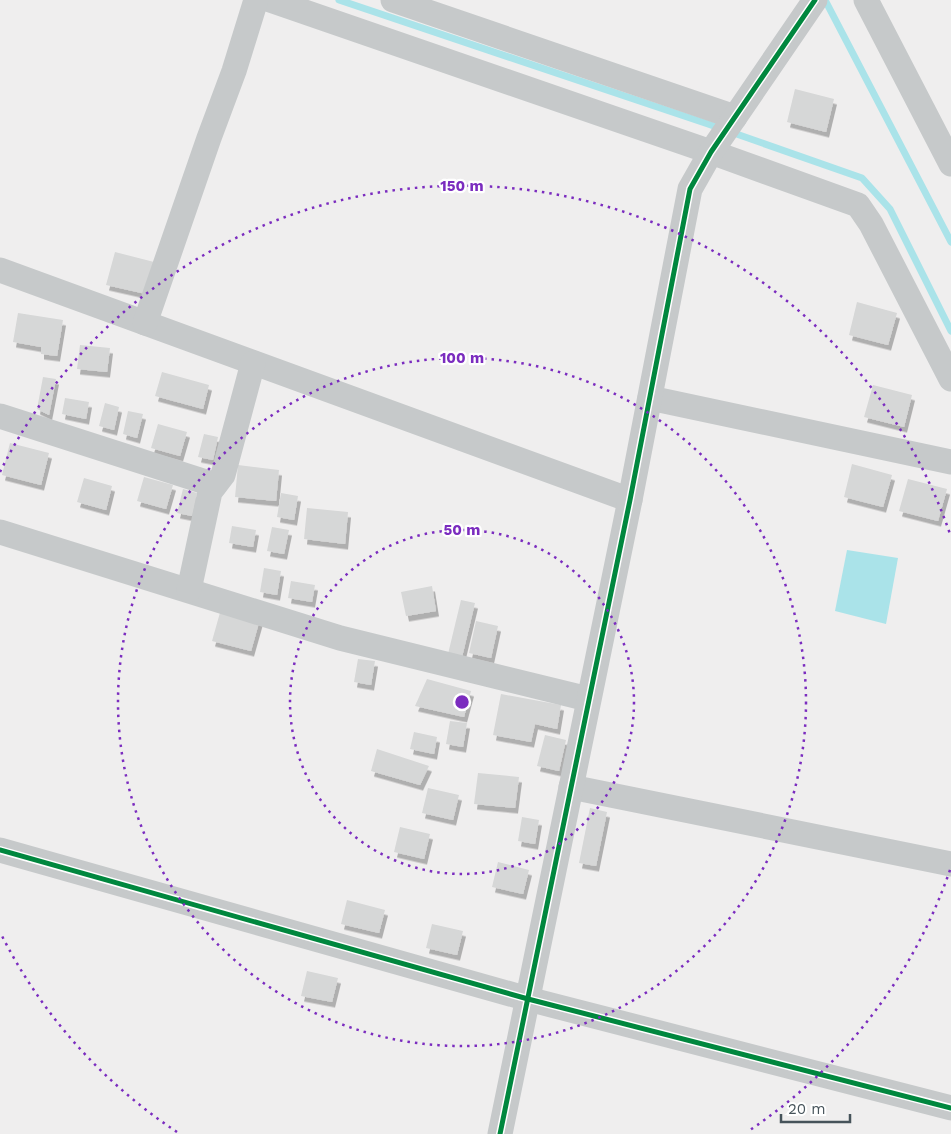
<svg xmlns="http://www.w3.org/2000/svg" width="951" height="1134" viewBox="0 0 951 1134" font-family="'Work Sans',sans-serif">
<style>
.water{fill:#aae3e9}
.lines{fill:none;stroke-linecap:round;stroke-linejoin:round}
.stream{stroke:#aae3e9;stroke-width:7}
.building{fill:#d6d7d7;filter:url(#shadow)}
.minor{stroke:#c6c9ca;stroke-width:25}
.cycleway-casing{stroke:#fff;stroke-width:8}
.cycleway{stroke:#00873e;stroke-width:5}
.ring{fill:none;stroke:#7b2cbf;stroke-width:2.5;stroke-dasharray:2.5 5}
.centre{fill:#7b2cbf;stroke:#fff;stroke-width:2.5}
.ring-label{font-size:15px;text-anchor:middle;font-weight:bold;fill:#7b2cbf;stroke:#fff;stroke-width:4.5;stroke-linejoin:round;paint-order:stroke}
</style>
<defs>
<filter id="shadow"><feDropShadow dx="3" dy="5.5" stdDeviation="0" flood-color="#0004"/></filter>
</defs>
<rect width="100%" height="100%" fill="#efeeee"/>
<path class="water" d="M847 550 898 558 886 624 835 611Z"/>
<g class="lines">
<g class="stream">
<path d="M339 0 708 124 862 178 890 209 951 331"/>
<path d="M825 0 951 242"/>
</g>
</g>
<g class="building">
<path d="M795 89 834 99 826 132 787 122Z"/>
<path d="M115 252 154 262 146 294 106 285Z"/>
<path d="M857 302 897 313 888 345 849 335Z"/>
<path d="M18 313 63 320 57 356 41 354V347L13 342Z"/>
<path d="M80 345 110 348 107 372 77 369Z"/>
<path d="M162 372 209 385 203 409 155 396Z"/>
<path d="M43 377 56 379 49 415 37 409Z"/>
<path d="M873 385 912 395 904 427 864 417Z"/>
<path d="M65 398 89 402 86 419 62 414Z"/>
<path d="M105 403 119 407 114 430 99 426Z"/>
<path d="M128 411 143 414 137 438 123 434Z"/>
<path d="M158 424 187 432 180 456 151 448Z"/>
<path d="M204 434 218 437 213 460 198 457Z"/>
<path d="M10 443 49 453 41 485 2 475Z"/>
<path d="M852 464 892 475 883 507 844 497Z"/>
<path d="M238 465 279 470 276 501 235 497Z"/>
<path d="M144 477 173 485 166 509 137 501Z"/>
<path d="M84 478 112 486 106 510 77 502Z"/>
<path d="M908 479 947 489 938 521 899 511Z"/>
<path d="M183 489 197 493 192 516 177 513Z"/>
<path d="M281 493 298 496 294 520 277 517Z"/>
<path d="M307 508 348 512 345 544 304 539Z"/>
<path d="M232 526 256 530 253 547 229 543Z"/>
<path d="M272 527 289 530 284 554 267 551Z"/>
<path d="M264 568 281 571 277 595 260 592Z"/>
<path d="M291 581 315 585 312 602 288 598Z"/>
<path d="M432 586 436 611 406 616 401 592Z"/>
<path d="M461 600 475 603 462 657 448 654Z"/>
<path d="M221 609 260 619 251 651 212 641Z"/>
<path d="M476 621 498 626 491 658 469 653Z"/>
<path d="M358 659 375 661 371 685 354 682Z"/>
<path d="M427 679 471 691 464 717 415 706Z"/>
<path d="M501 694 561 705 557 729 535 724 531 742 493 735Z"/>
<path d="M450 721 467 723 463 747 446 744Z"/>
<path d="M414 732 437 737 434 754 410 749Z"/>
<path d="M545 735 566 740 559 771 537 766Z"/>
<path d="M377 749 429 766 420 785 371 771Z"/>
<path d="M478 773 519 777 515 808 474 804Z"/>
<path d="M428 788 459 795 453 820 422 813Z"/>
<path d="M590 808 607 812 596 866 579 863Z"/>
<path d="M522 817 539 820 535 844 518 841Z"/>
<path d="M400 827 430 834 424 859 394 852Z"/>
<path d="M498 862 529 870 523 894 492 887Z"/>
<path d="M347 900 385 910 379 933 341 924Z"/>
<path d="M432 924 463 931 457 955 426 948Z"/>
<path d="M307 971 338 978 332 1002 301 996Z"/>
</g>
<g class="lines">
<g class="minor">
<path d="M270 0 711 152 858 205 871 224 951 379"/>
<path d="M393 0 735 117"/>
<path d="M866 0 951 164"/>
<path d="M0 270 630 500"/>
<path d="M145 323 209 138 234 71 256 0"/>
<path d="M650 398 951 462"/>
<path d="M0 416 215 485"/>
<path d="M0 532 340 638 588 699"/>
<path d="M189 590 210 492 223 475 253 363"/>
<path d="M571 787 951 864"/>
<path d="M0 850 528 999 951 1108"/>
<path d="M500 1134 630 500 690 189 711 152 815 0"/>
</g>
<defs>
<g id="cycleway">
<path d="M0 850 528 999 951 1108"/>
<path d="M500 1134 630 500 690 189 711 152 815 0"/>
</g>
</defs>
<use href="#cycleway" class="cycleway-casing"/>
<use href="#cycleway" class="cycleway"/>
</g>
<g class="ring">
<circle cx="462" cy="702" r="172"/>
<circle cx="462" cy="702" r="344"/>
<path d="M950 870A516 516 0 0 1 747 1132M177 1132A516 516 0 0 1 0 932M0 472A516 516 0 0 1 950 534"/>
</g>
<circle cx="462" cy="702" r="8" class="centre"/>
<g class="ring-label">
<text x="462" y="191">150 m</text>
<text x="462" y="363">100 m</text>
<text x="462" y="535">50 m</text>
</g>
<path d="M781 1114v8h69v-8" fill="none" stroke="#46535a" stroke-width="2.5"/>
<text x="788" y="1114" font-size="15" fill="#46535a" stroke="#ffffff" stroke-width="4" paint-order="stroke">20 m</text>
</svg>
